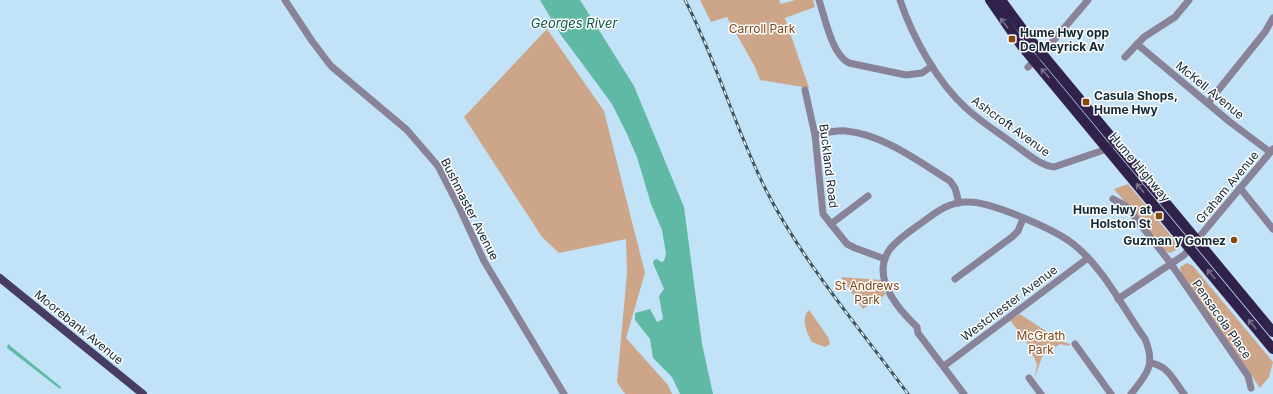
<svg xmlns="http://www.w3.org/2000/svg" width="1273" height="394" viewBox="0 0 1273 394" font-family="Inter,sans-serif">
<style>
.green{fill:#cda68a}
.water{fill:#60b9a5}
.lines{fill:none;stroke-linecap:round;stroke-linejoin:round}
.minor{stroke:#89839a;stroke-width:7}
.major{stroke:#473c61;stroke-width:8}
.highway{stroke:#31224c;stroke-width:10}
.rail-casing{stroke:#3c5564;stroke-width:3}
.rail{stroke:#fdfdfd;stroke-width:1.5;stroke-dasharray:4.5;stroke-linecap:butt}
.oneway{stroke:#786f8a}
.poi-dot{fill:#87490c;stroke:#fdfdfd;stroke-width:1.5}
.labels{text-anchor:middle;dominant-baseline:central;stroke-width:3;stroke-linejoin:round;paint-order:stroke}
.park-label{font-size:12px;fill:#7d4615;stroke:#fdfdfd}
.poi-label{font-size:12px;font-weight:bold;fill:#122835;stroke:#fdfdfd;text-anchor:start}
.street-label{font-size:12px;fill:#122835;stroke:#fdfdfd}
.water-label{font-size:13px;font-style:italic;fill:#09574a;stroke:#fdfdfd}
</style>
<rect width="100%" height="100%" fill="#c2e2f7"/>
<g class="green">
<path d="M700 0H779L781 4 795 0H813L815 7 785 18 809 88 760 80 755 67 727 17 711 22Z"/>
<path d="M547 29 604 111 645 273 626 338 668 385 672 394H625L617 382 627 273 626 239 559 253 542 237 464 117Z"/>
<path d="M1128 184 1176 242 1177 249 1170 253 1164 250 1114 189Z"/>
<path d="M1187 263 1193 266 1273 362 1269 377 1260 388 1181 274 1180 267Z"/>
<path d="M841 277 881 280 885 295 863 309Z"/>
<path d="M809 310 828 337 830 344 825 347 812 342C807 333 800 319 809 310Z"/>
<path d="M1020 314 1061 341 1070 344 1069 346 1060 344 1042 357 1035 377 1037 364 1027 343 1010 320Z"/>
</g>
<g class="water">
<path d="M540 0H580L634 86 684 207 702 344 713 394H680L672 377 653 358 650 339 635 320V313L650 309 657 322 663 319 659 296 664 289 653 263 654 260 657 259 661 262 664 261 666 254 662 230 651 204 637 157 626 132 612 104 561 35Z"/>
<path d="M8 344 61 387 60 389 7 348Z"/>
</g>
<g class="lines">
<g class="minor">
<path d="M285 0 312 41 331 66 407 130 438 166 460 209 484 261 564 394"/>
<path d="M819 0C825 18 832 55 849 63L906 75 922 73 932 66"/>
<path d="M900 0C912 36 937 82 966 108 981 122 999 133 1015 145 1025 152 1041 166 1054 167L1107 149 1115 142"/>
<path d="M1137 44 1230 122 1270 152"/>
<path d="M1125 57 1144 37 1175 17 1189 0"/>
<path d="M1028 67 1042 54 1088 0"/>
<path d="M805 90 815 135 823 214 847 244 855 248 885 259"/>
<path d="M1208 103 1265 32 1273 18"/>
<path d="M815 135C825 133 836 130 846 131 882 134 920 162 950 181L955 188 959 203"/>
<path d="M1240 188 1273 229"/>
<path d="M1113 199 1126 206 1169 261 1248 376 1251 388"/>
<path d="M831 224 868 196"/>
<path d="M955 279 1012 237 1018 231 1023 219"/>
<path d="M1118 299 1184 255 1273 149"/>
<path d="M1075 344 1111 394"/>
<path d="M1150 363C1168 365 1174 381 1184 394"/>
<path d="M944 366 1088 258"/>
<path d="M1029 378 1041 394"/>
<path d="M964 394 918 333 917 327C897 308 870 277 890 249 898 239 910 231 920 224 935 213 949 201 969 202 992 202 1053 229 1072 243 1104 268 1122 307 1145 339 1156 365 1147 374 1131 394"/>
</g>
<path class="major" d="M0 278 143 394"/>
<g class="highway">
<path d="M990 0 1021 45 1273 349"/>
<path d="M1001 0 1029 38 1273 332"/>
</g>
<defs>
<path id="rail" d="M685 0C717 61 735 129 766 190 802 261 861 330 908 394"/>
</defs>
<use href="#rail" class="rail-casing"/>
<use href="#rail" class="rail"/>
</g>
<defs><path id="oneway-shaft" d="M-6 0H5M1.5-3L5.5 0L1.5 3" fill="none" stroke-width="1.6" stroke-linecap="round" stroke-linejoin="round"/></defs>
<g class="oneway">
<use href="#oneway-shaft" transform="translate(1004 23) rotate(-127)"/>
<use href="#oneway-shaft" transform="translate(1045 73) rotate(-131)"/>
<use href="#oneway-shaft" transform="translate(1140 188) rotate(-130)"/>
<use href="#oneway-shaft" transform="translate(1211 274) rotate(-130)"/>
<use href="#oneway-shaft" transform="translate(1252 324) rotate(-130)"/>
</g>
<g class="poi-dot">
<rect x="1008" y="35" width="8" height="8" rx="2"/>
<rect x="1082" y="98" width="8" height="8" rx="2"/>
<rect x="1155" y="212" width="8" height="8" rx="2"/>
<circle cx="1234" cy="240" r="4"/>
</g>
<g class="labels">
<g class="park-label">
<text x="762" y="28">Carroll Park</text>
<text x="867" y="285">St Andrews<tspan x="867" dy="14">Park</tspan></text>
<text x="1041" y="335">McGrath<tspan x="1041" dy="14">Park</tspan></text>
</g>
<g class="poi-label">
<text x="1020" y="32">Hume Hwy opp<tspan x="1020" dy="14">De Meyrick Av</tspan></text>
<text x="1094" y="95">Casula Shops,<tspan x="1094" dy="14">Hume Hwy</tspan></text>
<text x="1151" y="209" text-anchor="end">Hume Hwy at<tspan x="1151" dy="14">Holston St</tspan></text>
<text x="1226" y="240" text-anchor="end">Guzman y Gomez</text>
</g>
<g class="street-label">
<text transform="translate(1210 90) rotate(39)">McKell Avenue</text>
<text transform="translate(1011 126) rotate(36)">Ashcroft Avenue</text>
<text transform="translate(829 166) rotate(83)">Buckland Road</text>
<text transform="translate(1140 167) rotate(50)">Hume Highway</text>
<text transform="translate(1227 187) rotate(-50)">Graham Avenue</text>
<text transform="translate(470 209) rotate(63)">Bushmaster Avenue</text>
<text transform="translate(1009 303) rotate(-37)">Westchester Avenue</text>
<text transform="translate(1222 319) rotate(55)">Pensacola Place</text>
<text transform="translate(79 327) rotate(39)">Moorebank Avenue</text>
</g>
<g class="water-label">
<text x="574" y="23">Georges River</text>
</g>
</g>
</svg>
